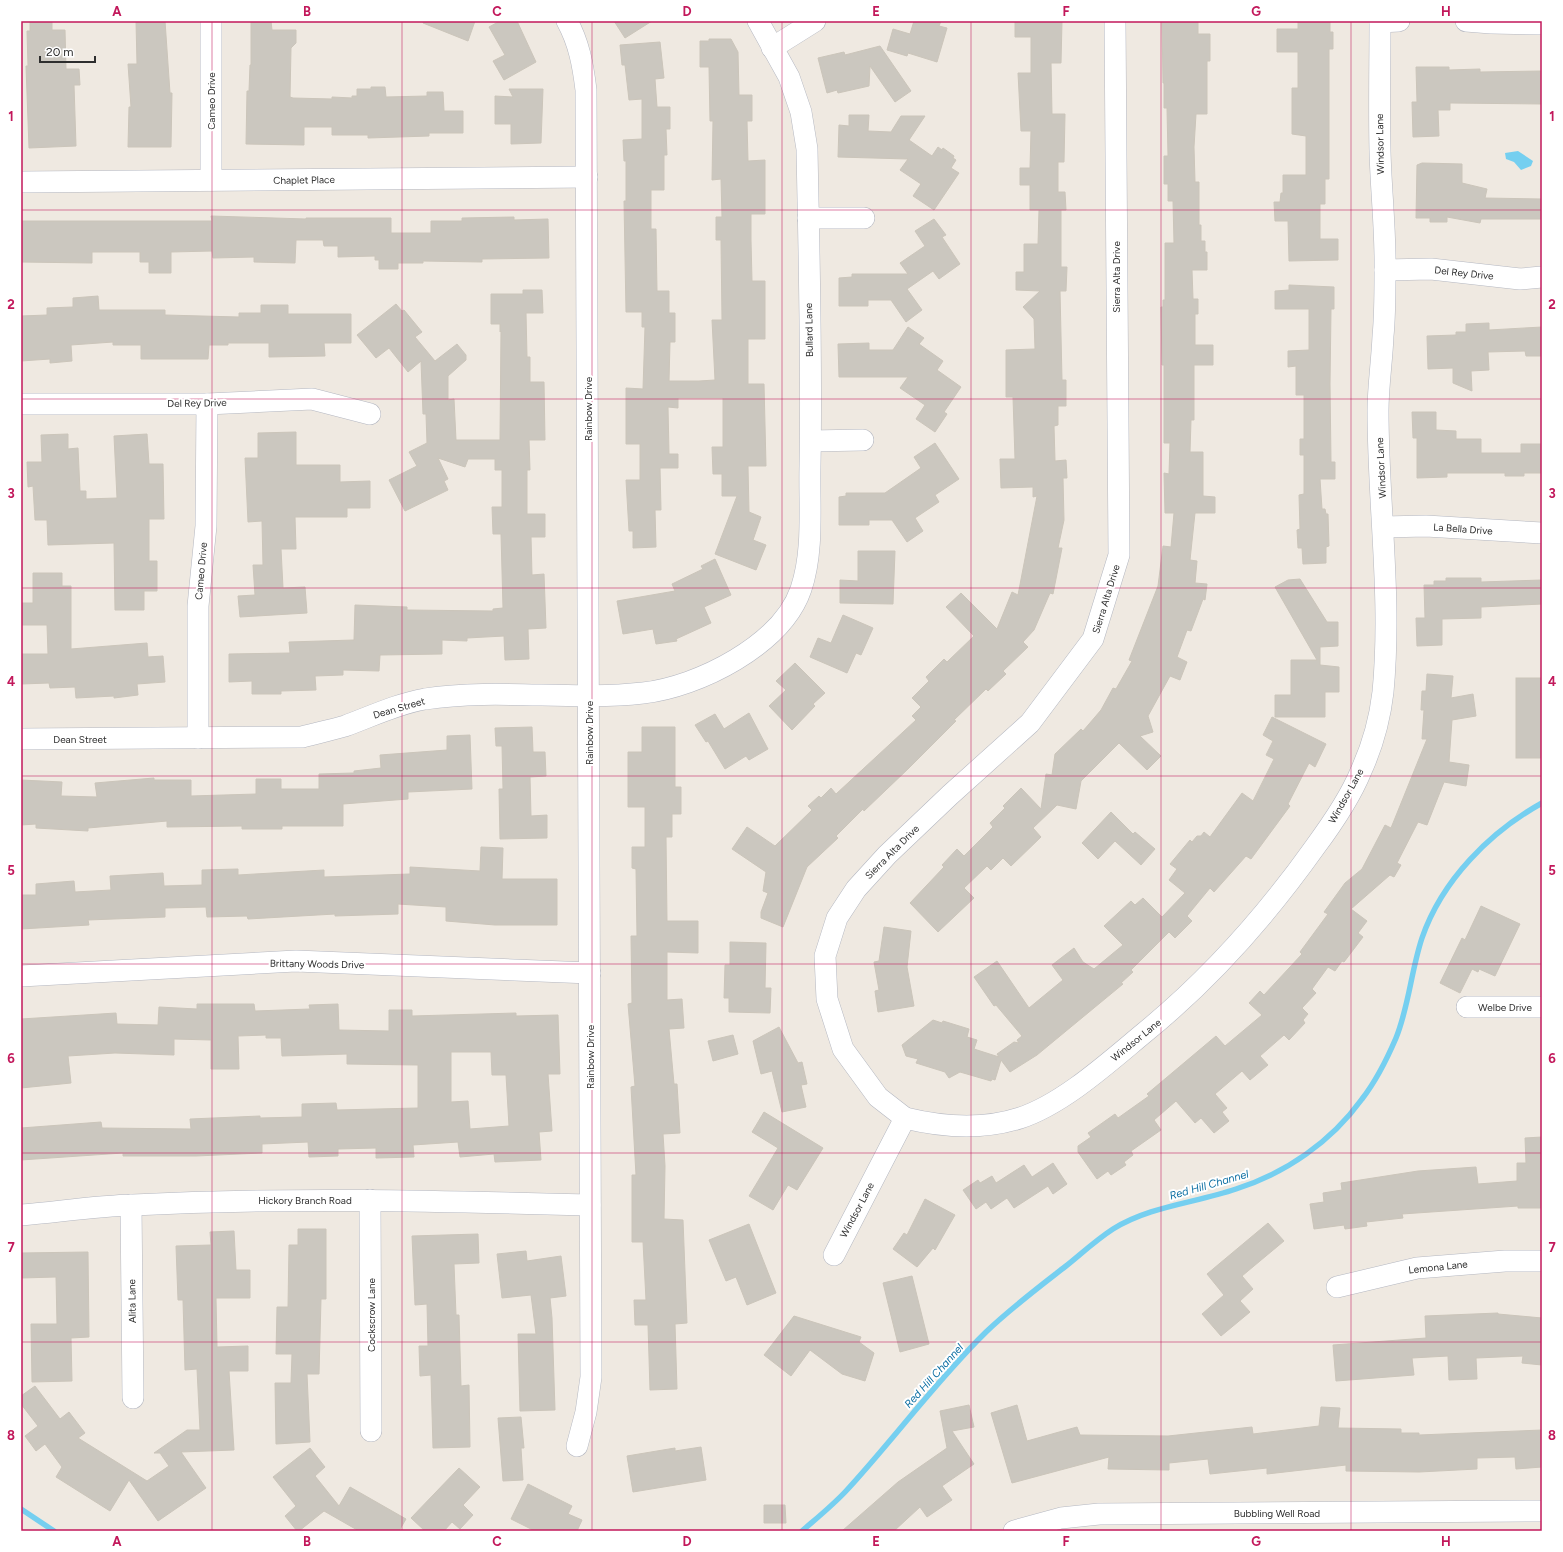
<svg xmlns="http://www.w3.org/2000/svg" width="1563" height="1552" viewBox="0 0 1563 1552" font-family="Figtree,sans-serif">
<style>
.water{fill:#75cff0}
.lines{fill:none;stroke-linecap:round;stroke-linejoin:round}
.stream{stroke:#75cff0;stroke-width:5.5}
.building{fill:#cbc7bf;stroke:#cbc5ba;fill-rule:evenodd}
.street-casing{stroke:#b4b7c1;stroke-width:22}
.street{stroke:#fff;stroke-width:21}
.grid{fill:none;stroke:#c2185b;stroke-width:1;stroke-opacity:0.55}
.labels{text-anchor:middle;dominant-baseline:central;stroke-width:4;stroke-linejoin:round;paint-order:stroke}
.street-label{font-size:10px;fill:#2e2e2e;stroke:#fff}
.water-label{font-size:11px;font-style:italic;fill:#0d6fa3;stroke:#fff}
.neatline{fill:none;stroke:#c2185b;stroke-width:1.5}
.grid-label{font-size:13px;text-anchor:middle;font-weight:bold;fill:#c2185b}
</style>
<rect width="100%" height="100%" fill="#efe9e1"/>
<path class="water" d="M1518 151 1533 161 1531 166 1521 170 1514 162 1506 159 1505 153Z"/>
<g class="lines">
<g class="stream">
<path d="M21 1509 54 1531"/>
<path d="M802 1531C817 1518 833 1505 846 1491 894 1439 936 1381 986 1332 1011 1308 1039 1287 1066 1266 1081 1254 1096 1240 1113 1229 1150 1206 1195 1203 1236 1189 1286 1173 1331 1142 1362 1099 1376 1081 1387 1059 1396 1038 1409 1006 1411 971 1422 938 1442 880 1490 832 1542 803"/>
</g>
</g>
<g class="building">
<path d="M30 21H52V30H65L66 69H79L80 85H74L76 146 29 148 26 66H28L27 31H30Z"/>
<path d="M136 21H165L170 93H172L171 147H128L129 107H131L128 64H137Z"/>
<path d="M251 21H271L272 30H296V43L291 48 290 97 293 98 332 99V97L352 98V96H357V89H371V87H385L386 97 427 96V92H443L444 111H463V133H429V136L368 138V135H332V127H304V145L246 144 247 91H249L250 65H251Z"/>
<path d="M423 21H475L468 41 423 23Z"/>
<path d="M500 21H517L536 62 504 80 493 61 505 55 489 27Z"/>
<path d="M614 21H652L625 38Z"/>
<path d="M914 21H941L939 26 947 28 937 62 908 53 907 56 887 50 893 29 910 34Z"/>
<path d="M1015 21H1062L1061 63H1051L1052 114H1065L1064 162H1058V192H1065L1066 210H1061V267H1067L1066 291H1060L1062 380H1066V406H1058V425L1054 426 1055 461 1066 460 1067 478H1063L1064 520 1058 548H1062L1053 594 1050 593 1034 630 1023 642 1028 647 1003 671 1006 674 988 691 986 689 954 720 956 721 909 768 864 811 863 809 836 836 838 838 807 867 783 927 761 918V912L768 893 763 891 766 872 732 849 747 827 775 846 812 810 808 806 819 796 821 798 831 788 836 794 916 720 912 716 921 707 912 698 929 681 926 677 944 659 947 662 974 636 946 607 961 593 997 629 1012 592 1018 595 1037 496 1033 497V487L1001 488 1000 459H1015L1013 397H1006V350L1035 349 1034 319 1023 307 1040 291 1016 290V272H1024V244H1038L1039 210H1030V185H1020V168H1030L1031 131H1021L1018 73H1031V37H1015Z"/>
<path d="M1162 21H1198V34H1210V61H1207V114H1196L1194 147 1195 182H1199V225H1201V241H1205V252H1207V270H1192L1193 299H1198V314H1195V345H1213V365H1194V420H1191L1190 452H1203V496L1215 497V513H1195L1190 560 1197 561 1195 583 1207 584 1205 600 1203 599 1191 631 1187 630 1177 657 1187 662 1180 680 1170 676 1148 716 1153 732 1140 736 1161 756 1147 770 1119 743 1081 781 1076 809 1057 805 1033 828 1041 837 1011 866 1003 858 991 870 987 866 964 888 974 898 938 932 910 903 944 867 942 865 957 849 964 856 993 827 990 823 1005 808 1003 806 1021 788 1041 809 1046 774 1052 775 1055 754 1081 729 1083 731 1101 710 1113 688 1116 689 1132 661 1129 660 1158 586 1163 546 1171 547 1174 513H1165L1164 473 1169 474 1170 443H1164V365H1162L1161 307H1163V300H1165V243H1174L1173 201H1168V184H1164V156H1168L1167 108H1164V83H1163Z"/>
<path d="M1298 21H1330V32H1333V49H1329V179H1325V204H1320V239H1338V260L1289 261 1288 221H1275L1274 202H1280L1281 193H1283V175H1306V136L1292 134V88H1298V52H1277V29H1298Z"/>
<path d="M709 39H731L738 52 739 95H752V121H747L748 161 765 160V214H751V240L752 281H765V339H748V384H764L766 466H748L749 512 761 517 753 540 766 545 756 570 715 554 737 496H722V474H713L712 447H723V398H678V408L668 407 669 454H678V468H660L661 510H655L656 547 633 548V531H629L626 480H640V444H626V388L643 389 645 327H642V312H626L624 201H626V161H624L623 140 642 139V99L629 100 625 65H622L620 45 660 42 664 78 655 79 657 107H670V129H666L667 155H664V190H651V229H656L657 291H669V313H675V342H670L669 381H699L715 380 712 320H722L721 240H716V217H722L721 179 712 180 713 121H710L709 67H700V41H709Z"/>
<path d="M880 46 911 91 895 102 870 66 869 86 838 93 837 90 827 93 818 58 844 52 845 55Z"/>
<path d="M1416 67H1449V70L1480 69V72L1542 71V104L1450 103V110H1438L1439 136 1413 137 1412 102H1417Z"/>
<path d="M509 89H543L541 143 511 144V124H495V96L513 97Z"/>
<path d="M849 115H869L868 131 891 132 901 116H925L909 140 932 156 938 147 942 150 943 148 954 156 953 158 956 160 951 168 959 173 934 210 913 196 921 184 900 170 908 159 838 157 839 125 849 126Z"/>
<path d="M1422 163 1462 164V183L1487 189 1485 198 1542 199V219H1481L1480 223 1447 217V222H1430V218H1416L1417 165Z"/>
<path d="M211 216 306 219V218H391V233H431V221H462V218L514 217V220L548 219 549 258 482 259V262L423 261V263H398V269H379V260H375V256L338 257V246H324L323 240H296L295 263 254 262V257L213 258 212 251 171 252V273H149V262H140V252H92V263L21 262V221H212Z"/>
<path d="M934 219 946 235 942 237 960 264 939 279 933 271 907 289 922 310 906 322 891 300H868V306H839V278L852 277V274H908L900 263 925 246 915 231Z"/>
<path d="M1289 285 1334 287V309H1331L1330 384 1331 462H1335V479H1320L1322 509H1325L1326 514H1328L1329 546 1326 547V563L1303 564 1302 548H1298L1297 530 1300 529 1299 495 1304 494V455H1300V439H1304V395H1296V366L1288 367V351L1309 350V309H1275V291L1289 290Z"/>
<path d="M523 290H542L543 313H526L527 357H530V382H544L545 440H529L530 470H527V514H545V537H531L532 575 544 574 546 628 528 629 529 659 505 660 504 636 467 638V641L442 640V654L380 655 379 671 343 670V675L315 676 316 690 281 691V694H252V681L229 682V654L290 653 289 642 354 640 355 605 407 607V610L493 611V609L503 608 501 534H493L492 507H502V470H495V459H468L465 467 438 458 448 479 444 481 448 490 405 511 389 480 417 466 409 452 427 443 426 414H423L421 361 408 372 389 348 376 358 357 335 396 304 402 311 404 310 422 332 415 337 435 361 457 344 466 355V360L448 376V400L454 399 456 440H500L501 331 500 332V324H491V294H523Z"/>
<path d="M98 296 99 310H165V315L239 317V313H261V305H288V314H351V343H324L325 356 269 357V343H228V345H209L208 359H141V345H113V342L71 345 72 361 50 363V359L21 361V316L47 315V308L73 307V298Z"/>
<path d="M1489 323V330L1542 327V356H1526L1525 351 1488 352 1489 370 1471 371 1472 391 1453 383V368L1428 369 1427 336 1456 335V332H1466V324Z"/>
<path d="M908 327 924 338 919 344 943 361 937 370 961 387 944 412 947 414 935 432 916 419 925 405 900 388 908 377H839L838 344 869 343V350H893Z"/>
<path d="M1412 412H1436V430L1456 431V439H1481V453H1521V444H1542V473H1524V476H1505V473H1447V477L1417 478V438H1413Z"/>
<path d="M296 432V465H340V482L370 481V508H347V517H295L296 549H281L283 588 305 587 307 613 240 617 238 596 255 595 253 565H263L262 521 248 522 245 458H258V433Z"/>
<path d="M68 434V449L78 448 80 491H86V499L117 498 114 436 147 434 149 464H163L164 519H149V561H157V591H144V610H115L114 543 48 545 47 520H35L33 486 28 487 27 462H42L41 435Z"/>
<path d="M935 443 959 479 935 495 939 502 915 518 923 531 907 542 892 520H869V525H839V497L846 496V493H885L921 468 914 457Z"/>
<path d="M858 551H895L893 604 840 603V580L858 581Z"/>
<path d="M715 559 731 595 704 607 711 623 676 639 677 641 656 644 653 629 623 634 617 601 675 591 672 584 703 569 701 566Z"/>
<path d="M33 573H62V586H71V649L147 643 148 657 163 656 165 682 137 684 138 695 114 698V696L76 698 75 687 50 688 49 683 21 684V654H48L47 625H21V603H33Z"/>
<path d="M1446 578H1481V582L1542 580V604L1481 607V618L1442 619V645L1417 646 1416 618H1425L1424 585H1434V581H1446Z"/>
<path d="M1300 579 1327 622H1338V646L1320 647V665L1339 667V692H1325V717H1275V695H1291V660H1317L1275 587 1288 580Z"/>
<path d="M843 615 873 628 861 655 856 653 847 673 810 657 818 638 831 643Z"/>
<path d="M795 663 825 693 813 704 815 706 792 730 769 706 786 690 776 681Z"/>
<path d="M1427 674 1453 676 1451 698 1473 694 1476 716 1452 720 1449 762 1469 765 1466 786 1444 782 1427 825 1418 822 1397 863 1401 865 1394 877 1390 875 1351 909 1367 921 1358 933 1363 937 1344 962 1342 961 1335 971 1328 967 1312 989 1316 993 1302 1008 1308 1014 1303 1020 1305 1023 1289 1040 1284 1035 1260 1056 1268 1065 1250 1080 1242 1071 1215 1094 1227 1108 1222 1112 1229 1121 1214 1133 1201 1118 1195 1123 1176 1101 1154 1120 1161 1130 1131 1151 1133 1155 1124 1162 1126 1165 1111 1175 1108 1171 1097 1179 1078 1152V1146L1091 1137 1088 1133 1115 1114 1118 1118 1149 1096 1147 1094 1216 1036 1225 1046 1262 1015 1249 1003 1260 991 1264 995 1302 954 1300 952 1328 914 1324 912 1345 883 1362 869 1385 825 1391 828 1427 739H1422L1424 710H1421L1422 691H1426Z"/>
<rect x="1516" y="678" width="26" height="80"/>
<path d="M749 713 768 749 749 760 746 756 725 769 708 741 706 742 695 725 715 714 724 729Z"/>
<path d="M1272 717 1326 744 1315 767 1309 763 1288 804 1290 806 1251 859 1246 856 1214 892 1210 888 1187 916 1192 921 1175 938 1169 932 1131 970 1133 972 1121 983 1123 984 1037 1055 1010 1072 1001 1060 995 1080 992 1079 991 1081 960 1072 949 1078 945 1072 916 1063 918 1059 906 1056 902 1045 933 1020 942 1023 943 1021 969 1029 967 1037 977 1040 974 1049 999 1057 997 1054 1014 1042 1019 1043 1017 1040 1022 1036 996 1005 994 1006 974 977 997 961 1029 1008 1063 980 1052 965 1074 948 1083 962 1094 969 1123 945 1104 926 1131 901 1135 905 1143 898 1162 917 1185 893 1169 880 1177 869 1170 864 1190 840 1192 842 1197 836H1201L1204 832 1210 837 1242 793 1253 801 1274 759 1266 755 1273 741 1263 735Z"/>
<path d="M532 727 533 752H545L546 776 530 777 531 816 547 815V838L500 839 499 789H503L502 746H496L495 728Z"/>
<path d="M642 727H675V787H681V814H672V837H666L667 921H698V953L667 952V1000L682 999 684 1028 669 1029 674 1084H677L680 1133 663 1134 665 1166 664 1219 683 1220 687 1323 675 1324 677 1389 650 1390 648 1325H635L634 1300H646L643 1242H632V1175H636L631 1087 635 1086 628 1004 632 1003 631 936H637L636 869 632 868V847H645V807H628V752H642Z"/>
<path d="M470 735 472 789 408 792V799L343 804V826H282V829H242V826L167 827V821L88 828V831L36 828V824L21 825V780L62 782 61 796 97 797 95 783 154 778V780H191V796L256 794V779H281V789H319V774L354 773V771L381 768 380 755 447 750V736Z"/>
<path d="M1111 812 1133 834 1135 832 1155 849 1141 865 1115 841 1098 859 1082 843Z"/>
<path d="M481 847 503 848 502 879H557V925H495L446 921V907L398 904V914L335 916V914L248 919 247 916 207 917 206 907 165 908V917L88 920 89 925 21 929V895H36V884L74 881 75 892 111 890 110 876 163 873 164 886 202 885V870L238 869V875L324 870V877L410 874V867L480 871Z"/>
<path d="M1481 906 1520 924 1495 976 1479 969 1478 972 1472 969 1460 993 1440 983 1462 938 1465 940Z"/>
<path d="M884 927 911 931 907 967 914 1006 878 1012 875 991 879 990 874 962 879 961Z"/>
<path d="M730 942 766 943 765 988H771L770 1013 729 1012V998H724L725 965H730Z"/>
<path d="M197 1004H254L255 1011 310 1009 309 1005 338 1004 339 1030 389 1031V1010H412V1016L516 1013V1016L558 1015 560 1074H548L552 1131 539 1132 541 1160 495 1162 494 1154 460 1157 458 1142 413 1145 414 1157 376 1158V1148L338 1149V1156L309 1157 308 1142 262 1144V1153L196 1156H123V1153L21 1160V1128L101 1122 102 1128 191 1129 190 1119 260 1116V1118L302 1117V1104L336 1103 337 1110 418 1108V1065L347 1064V1054L282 1056 281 1038H266V1035L238 1036 239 1069H211V1040L174 1039V1055L115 1053 68 1056 71 1083 21 1088V1019L116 1013 117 1024 158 1025 159 1007 197 1009ZM451 1052H491L492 1075H506L509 1126 470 1129 468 1101 451 1102Z"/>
<path d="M779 1027 798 1063 802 1062 807 1084 801 1085 806 1107 782 1112 772 1071 761 1074 753 1041Z"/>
<path d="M733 1035 738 1054 713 1061 708 1041Z"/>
<path d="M764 1112 823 1148 797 1190 788 1185 773 1210 749 1196 778 1148 752 1132Z"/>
<path d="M1542 1137V1208H1518V1206L1402 1214 1403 1218 1366 1222 1367 1226 1345 1229 1344 1225 1314 1229 1310 1204 1324 1202 1323 1193 1342 1190 1341 1183 1418 1171 1476 1167 1478 1184 1517 1181V1163H1526L1525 1138Z"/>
<path d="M1053 1163 1067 1184 1053 1194 1048 1186 1014 1208 1007 1198 991 1209 986 1202 976 1209 963 1190 978 1180 980 1183 992 1176 996 1183 1024 1165 1032 1177Z"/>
<path d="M925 1199 955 1215 935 1250 933 1248 917 1267 893 1249 904 1233 907 1235Z"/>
<path d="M1268 1223 1284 1241 1242 1276 1253 1289 1240 1301 1250 1312 1221 1336 1202 1314 1224 1295 1207 1274Z"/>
<path d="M749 1224 776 1293 747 1305 736 1277 726 1281 709 1240Z"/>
<path d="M298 1229H326V1299H321L319 1374H307L310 1442 276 1444 275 1383H291L292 1354H276L277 1307H288L289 1245H298Z"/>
<path d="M234 1231 236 1270H250V1298H216L217 1347 248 1346V1371H229L234 1450 181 1452 206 1488 158 1521 129 1480 110 1511 56 1477 62 1467 45 1444 36 1451 25 1436 38 1426 21 1404V1396L35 1386 60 1419 69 1412 85 1433 78 1438 147 1481 169 1466 160 1453H154L187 1430H200L197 1369 185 1370 183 1300H178L176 1246 211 1245 210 1232Z"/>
<path d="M478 1234 479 1263 454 1264 456 1315H459L461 1386 469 1385 470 1447 433 1448 431 1375 420 1376 419 1346H428L427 1304 415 1305 412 1236Z"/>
<path d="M526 1251 527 1261 561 1256 566 1296 550 1298 552 1318 555 1410 520 1411 518 1334H536L531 1295 502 1298 497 1254Z"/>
<path d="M88 1252 89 1337 71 1338 72 1381 32 1382 31 1324H57L56 1277 21 1278V1253Z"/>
<path d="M912 1276 929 1344 900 1352 883 1283Z"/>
<path d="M1498 1313V1314L1542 1318V1365L1522 1363 1523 1356 1476 1358 1477 1379 1449 1380 1448 1356 1412 1358 1414 1375 1336 1381 1333 1345 1426 1338 1425 1316Z"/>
<path d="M794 1316 861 1337 859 1342 874 1353 865 1381 842 1374 810 1350 791 1376 764 1355Z"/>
<path d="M969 1405 974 1427 952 1431 974 1464 942 1486 952 1500 927 1517 920 1507 894 1531H842L898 1482 947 1448 940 1411Z"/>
<path d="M1017 1405 1027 1441 1077 1427 1080 1435 1168 1436 1252 1427 1253 1434 1319 1426 1321 1407 1340 1408 1338 1428 1401 1429V1433H1419V1435L1542 1430V1467L1516 1469 1515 1457 1477 1458V1469L1419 1472 1346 1471V1465L1267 1474V1468L1210 1474 1208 1459 1169 1463V1470L1108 1469 1109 1457 1012 1483 991 1413Z"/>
<path d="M521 1417 524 1448H521L523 1480 503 1481 498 1418Z"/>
<path d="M701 1447 706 1480 633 1492 627 1456 675 1448V1451Z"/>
<path d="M310 1448 325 1467 315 1476 339 1506 350 1487 406 1519 399 1531H359L324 1511 299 1531H297L285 1516 296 1506 273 1477Z"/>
<path d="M459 1468 480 1487 463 1505 473 1515 460 1529 452 1522 444 1531H425L411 1518Z"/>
<path d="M528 1484 572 1506 568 1514 582 1520 577 1531H535L511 1519Z"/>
<path d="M764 1505H785L786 1523H764Z"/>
</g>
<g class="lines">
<defs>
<g id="street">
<path d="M211 21V180"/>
<path d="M567 21C579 43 583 65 586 90L591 1377 586 1412 577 1446"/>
<path d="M1466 21 1491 23 1542 24"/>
<path d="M1380 22 1399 21"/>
<path d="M772 48 815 21"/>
<path d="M21 182 587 177"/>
<path d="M808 218H864"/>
<path d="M1385 270 1431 269 1520 279 1542 277"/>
<path d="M21 404H207L312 399 370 414"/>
<path d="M811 441 863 440"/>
<path d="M1384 527 1426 526 1542 533"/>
<path d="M198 738V606L206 526 207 404"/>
<path d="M21 739 302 737C317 733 331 730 345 726 372 716 397 704 425 699 497 688 571 701 643 693 698 687 782 645 801 589 814 550 809 506 810 466 812 360 809 255 807 149L801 112 789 77 758 21"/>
<path d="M21 976 296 961 590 973"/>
<path d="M1467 1007H1542"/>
<path d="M905 1118 878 1097 843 1049 827 999 825 956 837 918 856 889 887 855 950 795 1030 723 1093 639 1119 555 1115 21"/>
<path d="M370 1200 371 1431"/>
<path d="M131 1205 133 1398"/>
<path d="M21 1215C58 1212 95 1206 133 1205 285 1197 437 1201 590 1205"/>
<path d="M834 1255 905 1118C942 1127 983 1130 1020 1118 1063 1104 1109 1062 1144 1033 1209 980 1266 916 1315 847 1332 824 1350 798 1361 771 1372 747 1380 718 1383 692 1392 598 1378 505 1378 411 1378 386 1382 361 1383 336 1385 316 1385 295 1385 274 1386 233 1381 192 1380 151 1379 108 1380 64 1380 21"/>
<path d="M1337 1287 1417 1268 1505 1261H1542"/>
<path d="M1014 1531 1061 1518 1099 1514 1542 1511"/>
</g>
</defs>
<use href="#street" class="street-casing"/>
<use href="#street" class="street"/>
</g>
<path class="grid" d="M212 21V1531M402 21V1531M592 21V1531M782 21V1531M971 21V1531M1161 21V1531M1351 21V1531M21 210H1542M21 399H1542M21 588H1542M21 776H1542M21 964H1542M21 1153H1542M21 1342H1542"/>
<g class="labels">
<g class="street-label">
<text transform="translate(211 101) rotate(-90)">Cameo Drive</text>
<text transform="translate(1380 144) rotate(-91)">Windsor Lane</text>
<text transform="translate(304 180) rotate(-1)">Chaplet Place</text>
<text transform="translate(1464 273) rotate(6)">Del Rey Drive</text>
<text transform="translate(1116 277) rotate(-90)">Sierra Alta Drive</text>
<text transform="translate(809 330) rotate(-91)">Bullard Lane</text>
<text transform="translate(197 403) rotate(-1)">Del Rey Drive</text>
<text transform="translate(588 409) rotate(-90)">Rainbow Drive</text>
<text transform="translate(1381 468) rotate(-93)">Windsor Lane</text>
<text transform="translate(1463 529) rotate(4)">La Bella Drive</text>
<text transform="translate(201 571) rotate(-85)">Cameo Drive</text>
<text transform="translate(1106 599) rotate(-73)">Sierra Alta Drive</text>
<text transform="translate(399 708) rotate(-16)">Dean Street</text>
<text transform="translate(589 733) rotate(-90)">Rainbow Drive</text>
<text x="80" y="739">Dean Street</text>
<text transform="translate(1346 796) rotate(-61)">Windsor Lane</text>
<text transform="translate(892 852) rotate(-45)">Sierra Alta Drive</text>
<text transform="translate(317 964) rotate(1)">Brittany Woods Drive</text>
<text x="1505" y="1007">Welbe Drive</text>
<text transform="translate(1136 1040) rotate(-39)">Windsor Lane</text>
<text transform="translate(590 1057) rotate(-90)">Rainbow Drive</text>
<text x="305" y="1200">Hickory Branch Road</text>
<text transform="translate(857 1210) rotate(-62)">Windsor Lane</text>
<text transform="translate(1438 1267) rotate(-6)">Lemona Lane</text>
<text transform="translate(132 1301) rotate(-91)">Alita Lane</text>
<text transform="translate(371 1315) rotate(-90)">Cockscrow Lane</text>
<text x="1277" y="1513">Bubbling Well Road</text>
</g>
<g class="water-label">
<text transform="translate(1209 1185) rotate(-16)">Red Hill Channel</text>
<text transform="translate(934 1376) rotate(-48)">Red Hill Channel</text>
</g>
</g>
<rect width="1563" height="1552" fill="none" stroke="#ffffff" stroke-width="44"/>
<path d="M40 56v6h55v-6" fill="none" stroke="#2e2e2e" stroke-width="2"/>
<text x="46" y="56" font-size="12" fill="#2e2e2e" stroke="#ffffff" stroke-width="3" paint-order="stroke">20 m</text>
<rect x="22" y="22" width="1519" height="1508" class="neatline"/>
<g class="grid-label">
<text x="117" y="16">A</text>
<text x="307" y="16">B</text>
<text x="497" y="16">C</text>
<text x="687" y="16">D</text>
<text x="876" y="16">E</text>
<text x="1066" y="16">F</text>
<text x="1256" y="16">G</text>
<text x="1446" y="16">H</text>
<text x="11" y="121">1</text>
<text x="1552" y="121">1</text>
<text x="11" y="309">2</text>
<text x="1552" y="309">2</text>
<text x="11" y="498">3</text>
<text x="1552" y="498">3</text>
<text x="11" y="686">4</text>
<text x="1552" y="686">4</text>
<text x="11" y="875">5</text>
<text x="1552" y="875">5</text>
<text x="11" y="1063">6</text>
<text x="1552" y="1063">6</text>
<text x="11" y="1252">7</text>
<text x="1552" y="1252">7</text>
<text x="11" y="1440">8</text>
<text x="1552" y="1440">8</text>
<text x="117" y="1546">A</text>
<text x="307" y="1546">B</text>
<text x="497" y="1546">C</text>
<text x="687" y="1546">D</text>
<text x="876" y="1546">E</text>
<text x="1066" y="1546">F</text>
<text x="1256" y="1546">G</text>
<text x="1446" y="1546">H</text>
</g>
</svg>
